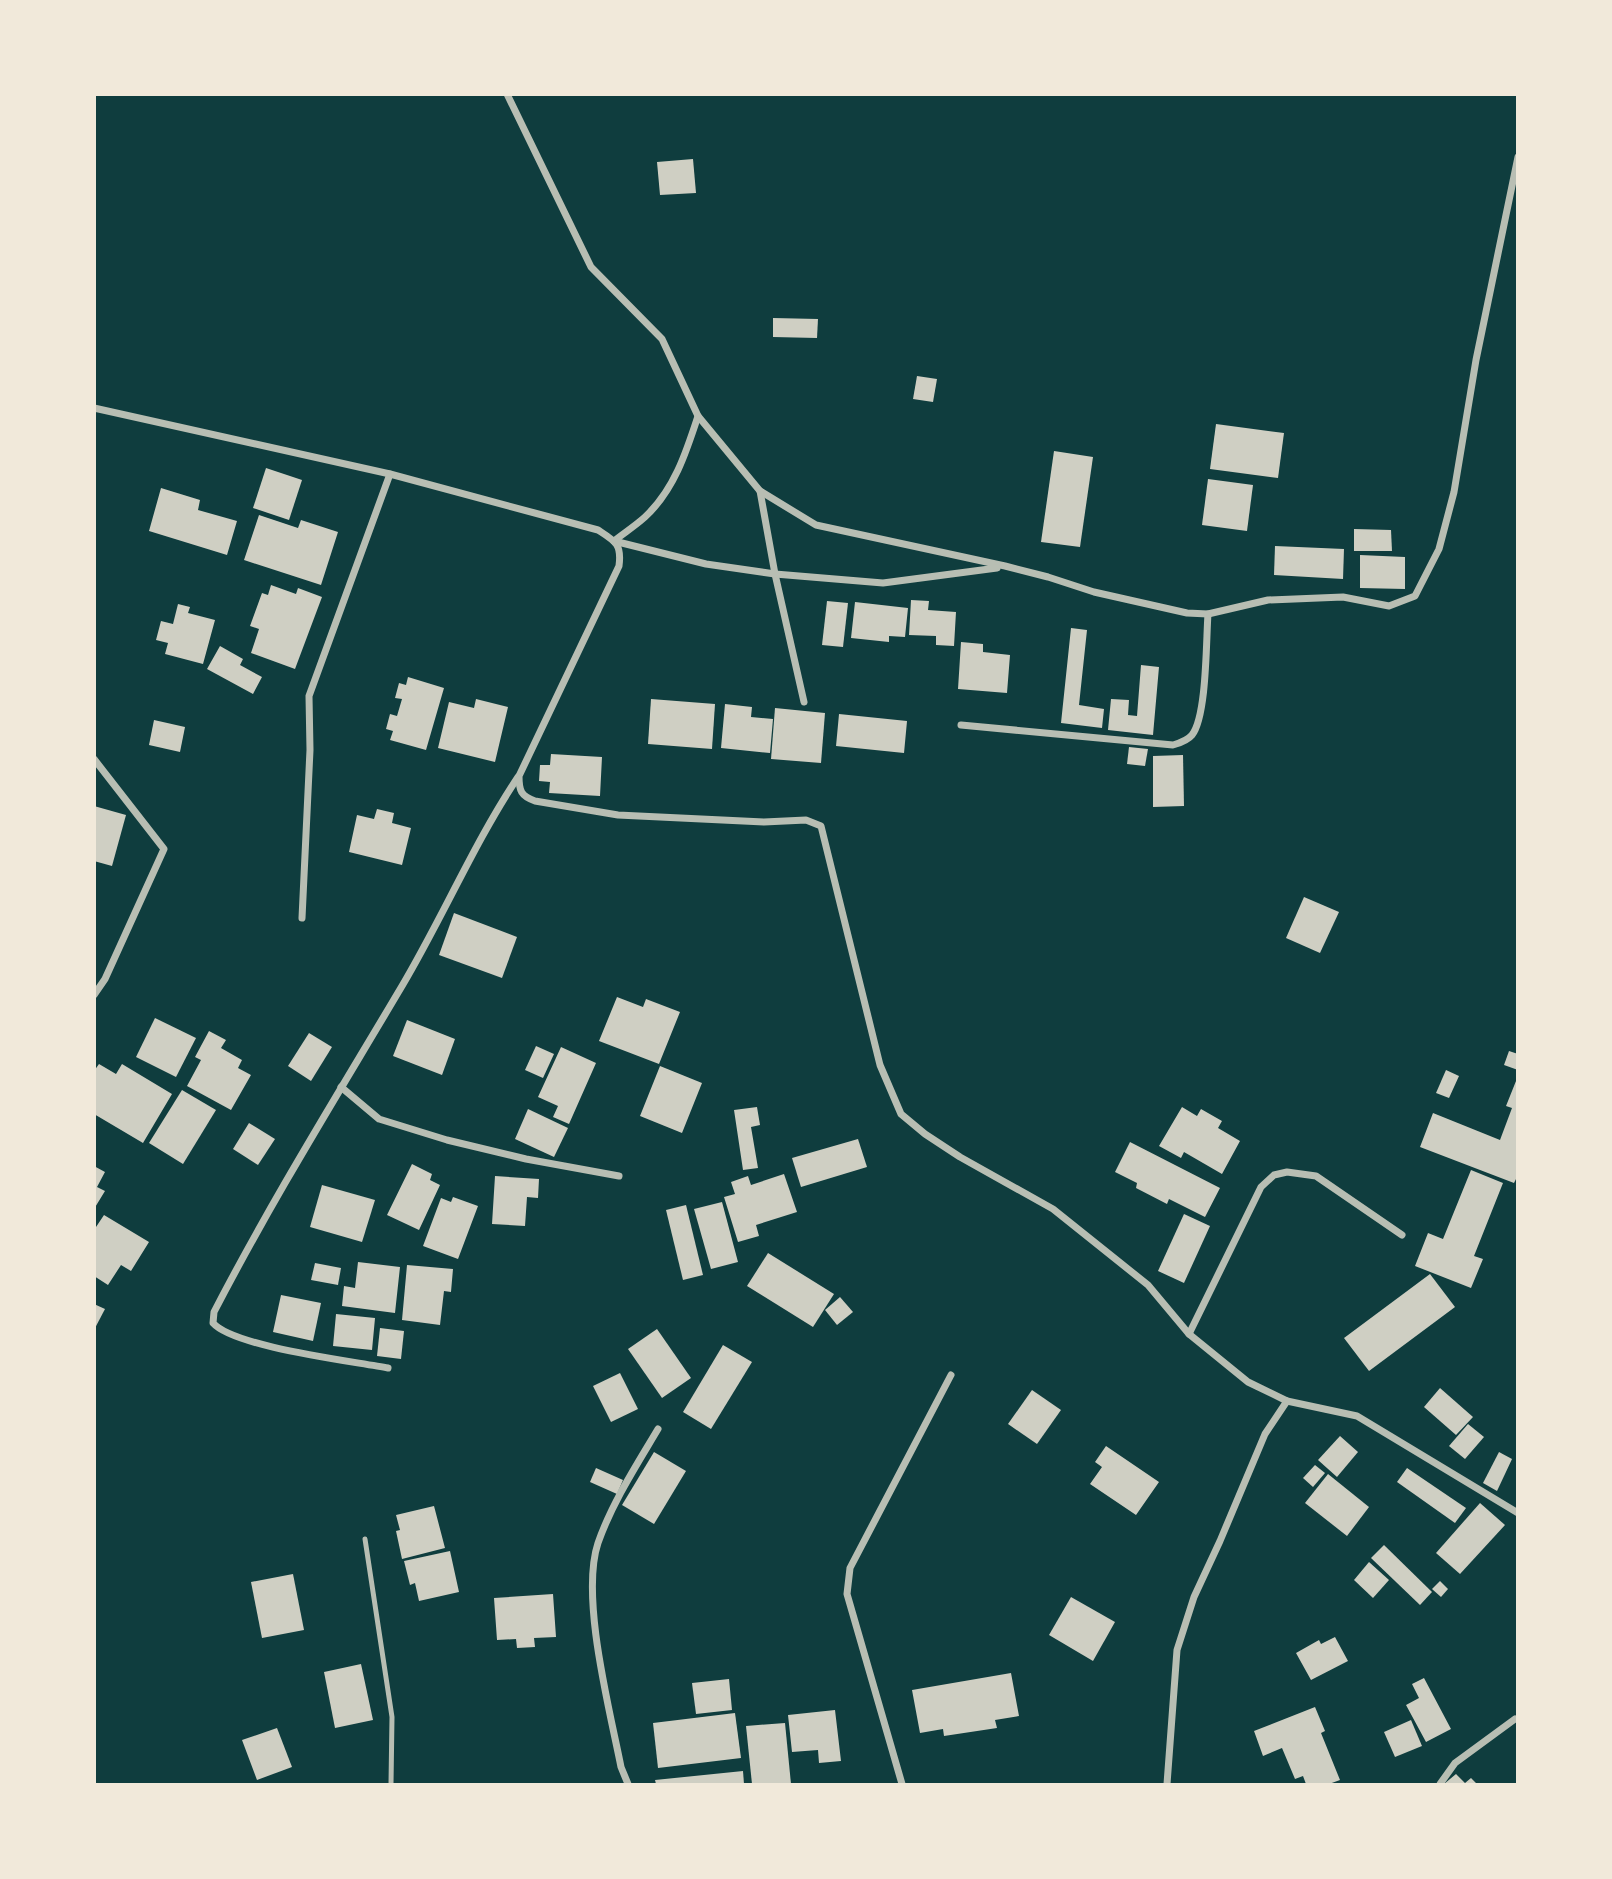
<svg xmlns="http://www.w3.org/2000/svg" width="1612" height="1879" viewBox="0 0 1612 1879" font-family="'Archivo Narrow',sans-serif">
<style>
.building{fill:#cfcfc3}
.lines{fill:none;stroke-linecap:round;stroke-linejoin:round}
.service{stroke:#b8beb3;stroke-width:5}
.minor{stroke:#b8beb3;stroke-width:7}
</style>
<rect width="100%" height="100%" fill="#0f3d3e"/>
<g class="building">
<path d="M693 159 696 193 660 195 657 162Z"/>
<path d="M773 318 818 319 817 338 773 337Z"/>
<path d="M917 376 937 379 933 402 913 399Z"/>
<path d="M1216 424 1284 433 1278 478 1210 469Z"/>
<path d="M1054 451 1093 457 1080 547 1041 542Z"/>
<path d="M266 468 302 480 289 520 253 508Z"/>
<path d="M1208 479 1253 485 1247 531 1202 525Z"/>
<path d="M161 488 200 500 198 510 237 521 227 555 149 531Z"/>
<path d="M259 515 298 528 301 520 338 532 321 585 244 560Z"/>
<path d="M1354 529 1391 530 1392 551H1354Z"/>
<path d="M1275 546 1344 549 1343 579 1274 575Z"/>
<path d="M1360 555 1405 557V589L1360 588Z"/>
<path d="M271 585 296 594 298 588 322 597 295 669 251 653 259 629 250 626 262 593 268 595Z"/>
<path d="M911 600 929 601 928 610 956 612 954 646 936 645V636L909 635Z"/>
<path d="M827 601 848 603 843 647 822 645Z"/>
<path d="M855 602 908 608 905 637 889 636V642L851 638Z"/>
<path d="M178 604 190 607 188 613 215 620 203 664 165 654 168 643 156 640 161 621 173 624Z"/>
<path d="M1071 628 1087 630 1079 705 1104 709 1102 728 1061 723Z"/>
<path d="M961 642 983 644V652L1010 655 1007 693 958 689Z"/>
<path d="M220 646 243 659 240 665 262 677 253 694 207 669Z"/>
<path d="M1141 665 1159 667 1153 735 1108 730 1111 699 1129 700 1128 715 1137 716Z"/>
<path d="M408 677 444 688 426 750 390 740 393 731 386 729 390 714 397 716 402 699 395 698 399 683 406 685Z"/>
<path d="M476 699 508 707 495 762 438 748 449 702 474 708Z"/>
<path d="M651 699 715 704 712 749 648 744Z"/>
<path d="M725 704 752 707 751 717 773 719 770 753 721 748Z"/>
<path d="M775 708 825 713 821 763 771 759Z"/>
<path d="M839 714 907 721 904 753 836 746Z"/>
<path d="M154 720 185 727 180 752 149 745Z"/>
<path d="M1129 747 1148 749 1145 766 1127 764Z"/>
<path d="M551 754 602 757 600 796 549 793 550 782 539 781 540 765H550Z"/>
<path d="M1183 755 1184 806 1153 807V756Z"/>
<path d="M94 806 126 815 112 866 94 861Z"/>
<path d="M377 809 394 813 392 823 411 828 402 865 349 852 357 815 374 819Z"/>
<path d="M1304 897 1339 912 1320 953 1286 938Z"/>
<path d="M454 913 517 937 502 978 439 955Z"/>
<path d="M617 997 643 1007 646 999 680 1012 659 1064 599 1041Z"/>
<path d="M155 1018 196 1038 176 1077 136 1057Z"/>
<path d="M407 1020 455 1039 442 1075 393 1056Z"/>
<path d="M209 1031 226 1040 221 1048 242 1060 238 1068 251 1075 231 1110 187 1086 201 1060 195 1057Z"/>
<path d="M309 1033 332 1047 311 1081 288 1066Z"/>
<path d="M536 1046 554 1054 543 1078 525 1070Z"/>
<path d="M561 1047 596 1063 569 1124 553 1117 558 1106 538 1097Z"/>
<path d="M1509 1051 1518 1054V1070L1504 1065Z"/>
<path d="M99 1064 116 1074 122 1064 172 1094 143 1143 94 1114V1071Z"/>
<path d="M660 1066 702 1083 682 1133 640 1116Z"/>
<path d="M1446 1070 1459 1076 1449 1098 1436 1093Z"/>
<path d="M1518 1076V1175L1514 1183 1420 1147 1433 1113 1500 1140 1512 1108 1506 1106Z"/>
<path d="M182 1090 216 1110 183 1164 149 1143Z"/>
<path d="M757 1107 760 1125 751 1127 758 1168 743 1170 734 1110Z"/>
<path d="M1182 1107 1197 1116 1201 1109 1222 1121 1218 1128 1240 1141 1222 1174 1184 1152 1181 1158 1159 1146Z"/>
<path d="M528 1109 568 1128 554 1157 515 1139Z"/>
<path d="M249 1123 275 1139 258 1165 233 1149Z"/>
<path d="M858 1139 867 1167 801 1187 792 1158Z"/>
<path d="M1130 1142 1220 1188 1205 1217 1169 1199 1167 1204 1136 1188 1137 1183 1115 1172Z"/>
<path d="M412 1164 432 1174 430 1180 440 1185 419 1230 387 1215Z"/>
<path d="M94 1166 105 1172 97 1187 105 1191 94 1209Z"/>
<path d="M1471 1170 1503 1183 1474 1256 1483 1259 1471 1288 1415 1266 1428 1233 1443 1239Z"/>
<path d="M784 1174 797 1212 756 1225 759 1236 738 1242 724 1197 735 1194 731 1182 748 1176 751 1185Z"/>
<path d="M495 1176 539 1179 538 1198 527 1197 525 1226 492 1224Z"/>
<path d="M322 1185 375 1200 362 1242 310 1227Z"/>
<path d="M453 1197 478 1206 458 1259 423 1246 441 1198 451 1202Z"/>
<path d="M722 1202 738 1262 711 1269 694 1209Z"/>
<path d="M686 1205 703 1275 683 1280 666 1210Z"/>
<path d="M1184 1214 1210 1226 1184 1283 1158 1271Z"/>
<path d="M104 1215 149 1242 131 1271 121 1265 108 1285 94 1276V1230Z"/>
<path d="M768 1253 834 1294 813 1327 747 1286Z"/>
<path d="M358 1262 400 1267 395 1313 342 1306 344 1286 355 1288Z"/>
<path d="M315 1263 341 1268 338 1285 311 1280Z"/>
<path d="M407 1265 453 1269 451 1292 444 1291 440 1325 402 1320Z"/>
<path d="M1430 1274 1455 1307 1369 1371 1344 1338Z"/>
<path d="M281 1295 321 1303 313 1341 273 1332Z"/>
<path d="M840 1297 853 1312 837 1325 825 1310Z"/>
<path d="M94 1304 105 1309 94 1330Z"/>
<path d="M336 1314 375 1318 372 1350 333 1346Z"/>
<path d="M380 1328 404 1331 401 1359 377 1356Z"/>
<path d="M657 1329 691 1378 662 1398 628 1349Z"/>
<path d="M723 1345 752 1362 711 1429 683 1412Z"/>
<path d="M620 1373 638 1409 611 1422 593 1386Z"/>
<path d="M1440 1388 1473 1417 1456 1435 1424 1407Z"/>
<path d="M1032 1390 1061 1410 1037 1444 1008 1424Z"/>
<path d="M1468 1424 1484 1437 1465 1459 1449 1446Z"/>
<path d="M1340 1436 1358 1452 1337 1477 1318 1460Z"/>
<path d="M1106 1446 1159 1482 1136 1515 1090 1484 1102 1467 1095 1462Z"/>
<path d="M654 1452 686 1471 654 1524 622 1505Z"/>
<path d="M1499 1452 1512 1459 1497 1491 1483 1483Z"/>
<path d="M1315 1465 1325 1473 1313 1487 1303 1478Z"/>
<path d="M596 1468 623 1480 617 1494 590 1482Z"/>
<path d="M1407 1468 1466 1508 1455 1523 1397 1482Z"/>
<path d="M1328 1474 1369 1507 1347 1536 1305 1503Z"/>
<path d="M1480 1503 1505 1525 1460 1574 1436 1553Z"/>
<path d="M434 1506 445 1548 402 1559 396 1531 400 1530 396 1515Z"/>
<path d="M1384 1545 1432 1592 1420 1605 1371 1558Z"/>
<path d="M450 1551 459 1592 419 1601 415 1583 410 1585 404 1561Z"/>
<path d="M1369 1562 1389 1580 1373 1598 1354 1580Z"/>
<path d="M293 1574 304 1630 262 1638 251 1582Z"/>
<path d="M1440 1581 1448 1589 1441 1597 1432 1589Z"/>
<path d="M553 1594 556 1637 534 1638 535 1647 517 1648 516 1639 497 1640 494 1598Z"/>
<path d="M1071 1597 1115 1622 1093 1661 1049 1635Z"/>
<path d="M1335 1637 1348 1661 1311 1680 1296 1653 1319 1640 1321 1644Z"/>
<path d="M361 1664 373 1720 335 1728 324 1672Z"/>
<path d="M1011 1673 1019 1716 995 1720 997 1728 944 1736 943 1729 920 1733 912 1690Z"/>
<path d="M1424 1678 1451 1729 1426 1742 1406 1705 1419 1698 1412 1684Z"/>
<path d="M729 1679 732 1710 696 1714 692 1683Z"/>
<path d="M1315 1707 1325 1731 1321 1733 1340 1780 1329 1784H1306L1303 1776 1295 1779 1282 1748 1263 1756 1254 1731Z"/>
<path d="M835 1710 841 1761 819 1763 818 1750 792 1752 788 1715Z"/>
<path d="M735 1713 741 1758 658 1768 653 1723Z"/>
<path d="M1411 1720 1422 1746 1395 1757 1384 1732Z"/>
<path d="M785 1723 791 1784H752L746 1726Z"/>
<path d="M277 1728 292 1767 257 1780 242 1740Z"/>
<path d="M743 1771 744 1784H656L655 1780Z"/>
<path d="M1456 1774 1465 1783 1471 1778 1477 1784H1444Z"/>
</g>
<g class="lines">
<path class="service" d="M365 1539 392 1717 391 1784"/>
<g class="minor">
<path d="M507 94 591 267 662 339 698 416 760 491 816 525 1005 566 1048 577 1094 592 1187 613 1208 614 1268 600 1343 597 1389 606 1415 596 1439 549 1454 492 1476 360 1518 157"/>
<path d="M94 408 390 474 598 530C615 541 622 544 619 566L519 776C519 791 521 796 535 801L618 815 764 822 806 820 821 826 880 1065 901 1114 925 1134 960 1157 1053 1209 1148 1285 1189 1334 1248 1382 1287 1401 1357 1416 1518 1513"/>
<path d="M760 491 775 574 804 702"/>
<path d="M614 541 706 564 775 574 883 583 997 568"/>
<path d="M614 541C624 533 635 526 645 517 674 490 686 453 698 416"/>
<path d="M961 725 1173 745C1180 743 1188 740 1192 735 1207 716 1206 640 1208 614"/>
<path d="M94 759 164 849 105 979 94 995"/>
<path d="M302 918 310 750 309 696 390 474"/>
<path d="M341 1087 379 1119 447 1140 526 1159 619 1176"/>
<path d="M1189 1334 1261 1187 1274 1175 1287 1172 1316 1176 1402 1235"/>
<path d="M388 1368C352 1361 234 1347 213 1323L214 1312C272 1200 338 1094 402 986 443 917 474 843 518 777"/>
<path d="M628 1784 621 1767C610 1711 580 1597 598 1543 612 1503 636 1466 658 1429"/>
<path d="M902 1784 847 1594 850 1568 951 1375"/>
<path d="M1167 1784 1177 1650 1194 1597 1220 1541 1265 1434 1287 1401"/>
<path d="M1440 1784 1455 1763 1515 1719"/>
</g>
</g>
<rect width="1612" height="1879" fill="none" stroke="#f1e9da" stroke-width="192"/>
</svg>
